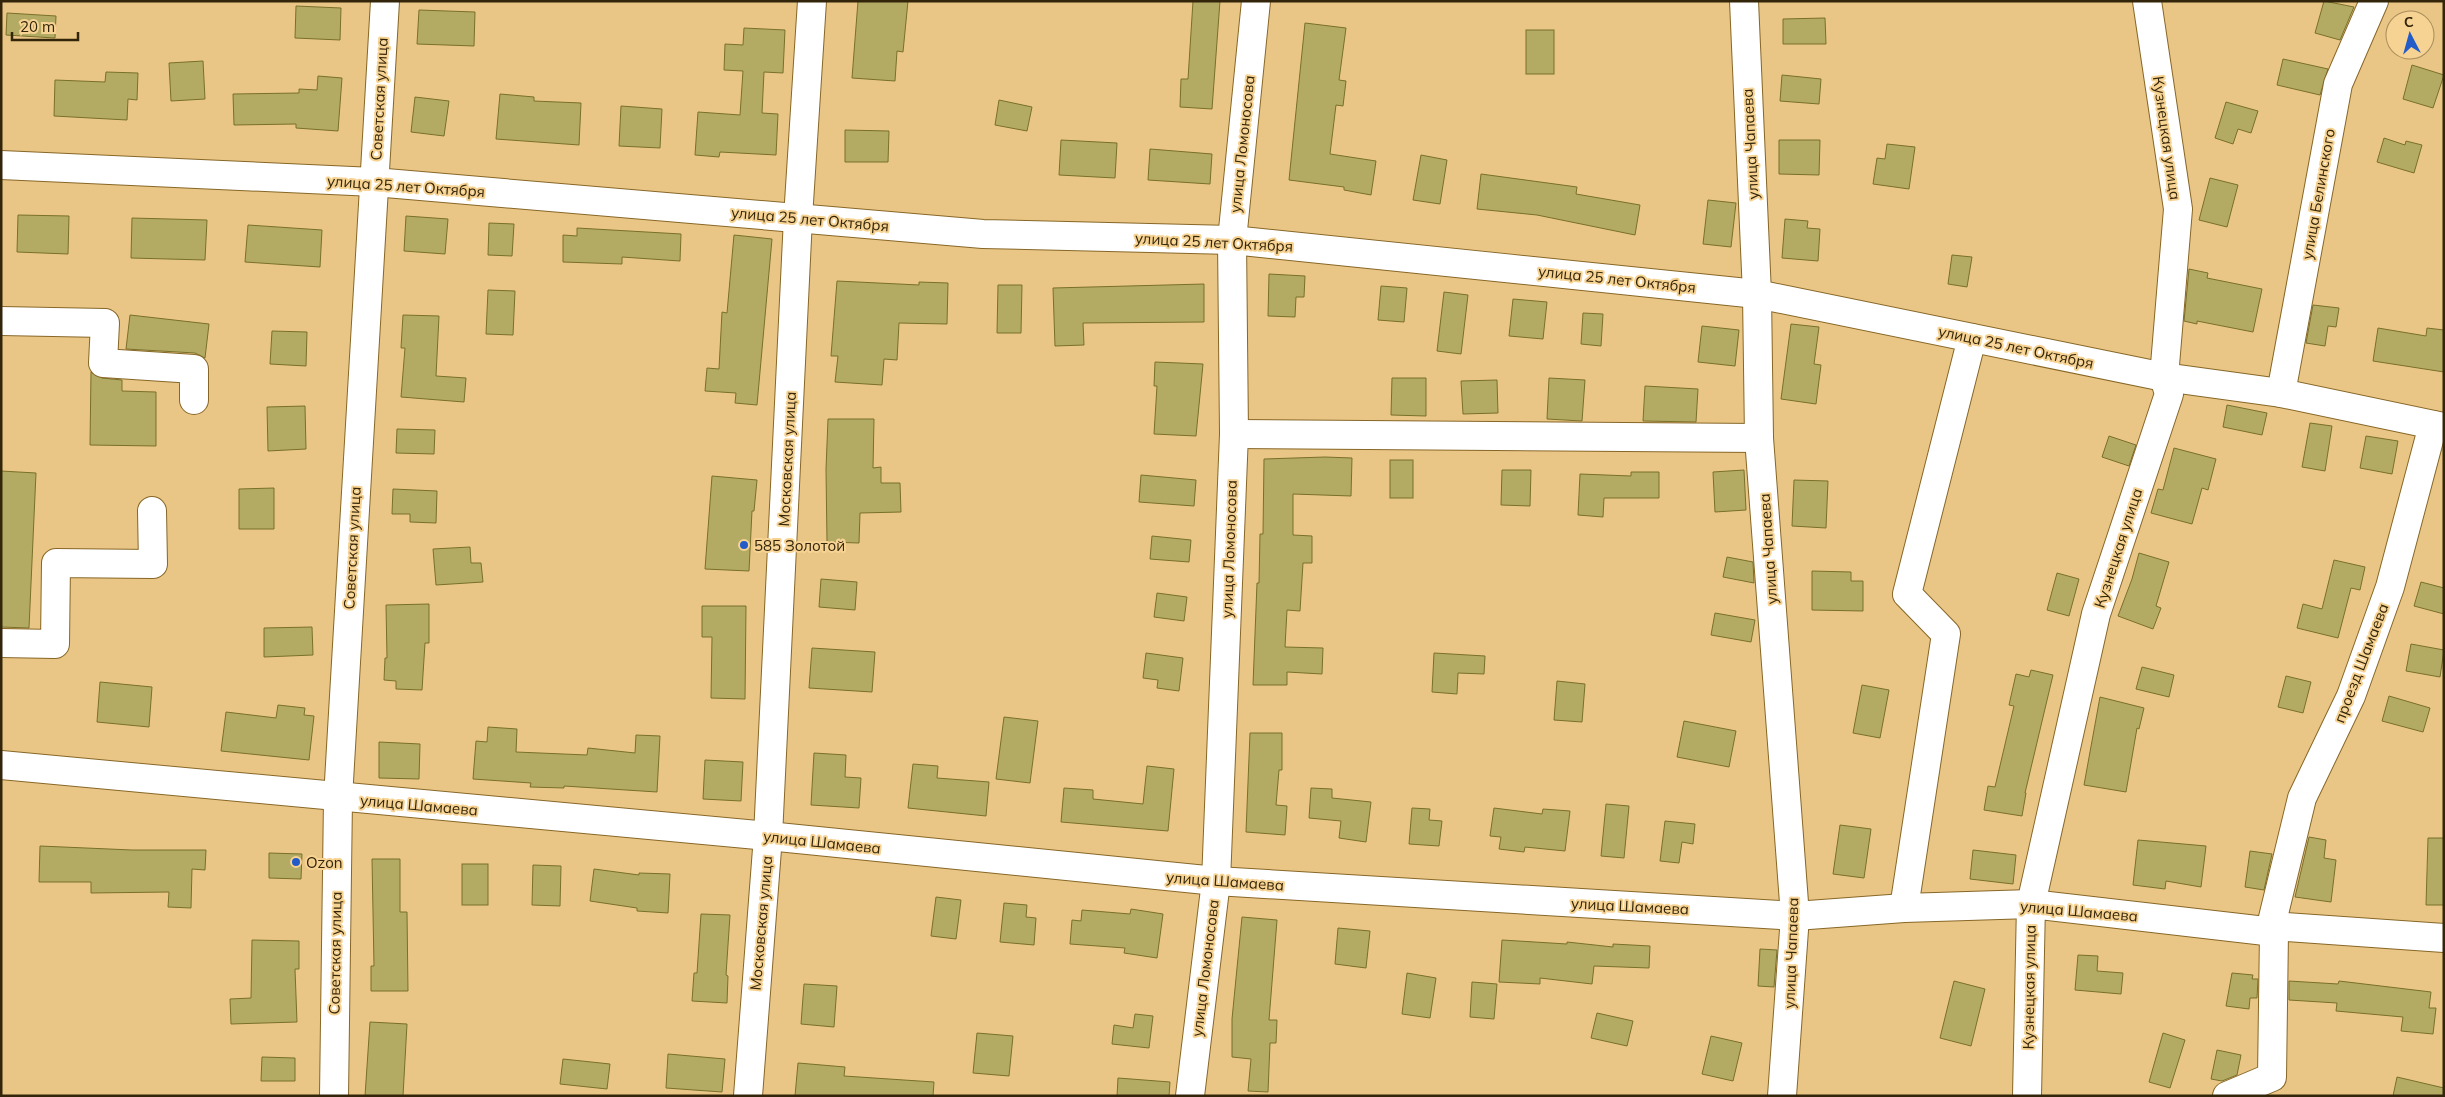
<svg xmlns="http://www.w3.org/2000/svg" width="2445" height="1097" viewBox="0 0 2445 1097" font-family="Mulish,sans-serif">
<style>
.building{fill:#b3aa64;stroke:#79702a}
.lines{fill:none;stroke-linecap:round;stroke-linejoin:round}
.minor-casing{stroke:#876727;stroke-width:30}
.minor{stroke:#fff;stroke-width:28}
.poi-dot{fill:#235cc9;stroke:#f7d393;stroke-width:2}
.labels{text-anchor:middle;dominant-baseline:central;stroke-width:4;stroke-linejoin:round;paint-order:stroke}
.street-label{font-size:15px;fill:#33250a;stroke:#f7d393}
.poi-label{font-size:15px;fill:#33250a;stroke:#f7d393;text-anchor:start}
</style>
<rect width="100%" height="100%" fill="#eac686"/>
<g class="building">
<path d="M858 1H908L903 52 897 51 895 81 852 78Z"/>
<path d="M1193 1H1220L1212 109 1180 107 1181 79H1188Z"/>
<path d="M2324 1 2354 7 2340 40 2315 33Z"/>
<path d="M296 6 341 8 340 40 295 38Z"/>
<path d="M419 10 475 12 474 46 417 44Z"/>
<path d="M7 13 56 16 55 38 6 35Z"/>
<path d="M1825 18 1826 44H1783V19Z"/>
<path d="M1305 23 1346 28 1339 80 1346 81 1343 106 1336 105 1330 154 1376 161 1371 195 1344 190V187L1289 180Z"/>
<path d="M744 28 785 30 783 73 764 72 762 113 778 114 776 155 720 152 719 157 695 155 698 112 740 115 743 71 724 70 725 44 743 45Z"/>
<rect x="1526" y="30" width="28" height="44"/>
<path d="M2283 59 2328 69 2320 95 2277 85Z"/>
<path d="M203 61 205 99 171 101 169 63Z"/>
<path d="M2412 65 2444 75 2433 108 2403 99Z"/>
<path d="M106 72 138 73 137 100 128 99 127 120 54 116 55 80 105 82Z"/>
<path d="M1782 75 1821 79 1819 104 1780 101Z"/>
<path d="M318 76 342 78 338 131 296 128V124L234 125 233 94 299 93V89L317 90Z"/>
<path d="M500 94 534 97V101L581 103 579 145 496 139Z"/>
<path d="M415 97 449 101 444 136 411 132Z"/>
<path d="M999 100 1032 107 1027 131 995 125Z"/>
<path d="M2226 102 2258 111 2251 133 2238 129 2233 144 2215 138Z"/>
<path d="M621 106 662 109 660 148 619 146Z"/>
<path d="M845 130 889 131 888 162H845Z"/>
<path d="M2384 138 2405 145 2406 141 2422 145 2414 173 2377 162Z"/>
<path d="M1061 140 1117 143 1115 178 1059 175Z"/>
<path d="M1779 140H1820L1819 175 1779 174Z"/>
<path d="M1887 144 1915 147 1909 189 1873 184 1877 158 1885 159Z"/>
<path d="M1150 149 1212 154 1210 184 1148 180Z"/>
<path d="M1421 155 1447 160 1440 204 1413 200Z"/>
<path d="M1481 174 1577 187 1576 194 1640 205 1635 235 1537 215 1477 209Z"/>
<path d="M2210 178 2238 185 2227 227 2199 220Z"/>
<path d="M1708 200 1736 203 1731 247 1703 244Z"/>
<path d="M18 215 69 216 68 254 17 252Z"/>
<path d="M406 216 448 219 445 254 404 251Z"/>
<path d="M132 218 207 220 205 260 131 258Z"/>
<path d="M1785 219 1808 221 1807 228 1820 229 1818 261 1782 258Z"/>
<path d="M489 223 514 224 512 256 488 255Z"/>
<path d="M248 225 322 230 320 267 245 262Z"/>
<path d="M577 228 681 234 680 261 622 257V264L563 262V235L577 236Z"/>
<path d="M734 235 772 239 757 405 735 403 736 393 705 391 707 368 719 369 722 312 727 313Z"/>
<path d="M1952 255 1972 257 1967 287 1948 284Z"/>
<path d="M2189 269 2208 273 2207 278 2262 289 2253 332 2197 321V324L2184 321Z"/>
<path d="M1269 274 1305 276 1304 297H1296L1295 317 1268 316Z"/>
<path d="M837 281 919 285V282L948 283 947 324 899 323 897 360 884 359 882 385 835 382 838 356H831Z"/>
<path d="M1204 284V322L1083 323 1084 345 1055 346 1053 288Z"/>
<path d="M998 285H1022L1021 333H997Z"/>
<path d="M1381 286 1407 288 1404 322 1378 320Z"/>
<path d="M488 290 515 291 513 335 486 334Z"/>
<path d="M1444 292 1468 295 1461 354 1437 351Z"/>
<path d="M1513 299 1547 302 1543 339 1509 336Z"/>
<path d="M2313 305 2339 308 2336 327 2328 326 2325 346 2306 343Z"/>
<path d="M1583 313 1603 314 1601 346 1581 344Z"/>
<path d="M130 315 209 324 205 358 195 353 126 349Z"/>
<path d="M403 315 439 316 436 376 466 378 464 402 401 397 405 348H401Z"/>
<path d="M1791 324 1819 327 1814 364 1821 365 1816 404 1781 399Z"/>
<path d="M1702 326 1739 330 1735 366 1698 362Z"/>
<path d="M2378 328 2426 336 2427 328 2444 330V372L2373 361Z"/>
<path d="M272 331 307 332 306 366 270 364Z"/>
<path d="M1155 362 1203 364 1196 436 1154 434 1157 386H1154Z"/>
<path d="M91 372 102 378 122 380V391L156 392V446L90 445Z"/>
<path d="M1392 378H1426V416L1391 415Z"/>
<path d="M1549 378 1585 380 1582 421 1547 419Z"/>
<path d="M1497 380 1498 413 1463 414 1461 381Z"/>
<path d="M1645 386 1698 389 1696 422 1643 421Z"/>
<path d="M2227 405 2267 413 2262 435 2223 427Z"/>
<path d="M305 406 306 449 268 451 267 407Z"/>
<path d="M828 419H874L873 468 881 467V483H900L901 512 860 513 859 543 827 542 826 469Z"/>
<path d="M2310 423 2332 426 2325 471 2302 467Z"/>
<path d="M397 429 435 430 434 454 396 453Z"/>
<path d="M2109 436 2136 445 2129 466 2102 457Z"/>
<path d="M2366 436 2398 441 2392 474 2360 468Z"/>
<path d="M2174 448 2216 459 2208 490 2202 488 2192 524 2151 513 2158 489 2163 490Z"/>
<path d="M1325 457 1352 458 1351 496 1293 494V535L1312 536V563H1303L1300 611 1287 610 1285 647 1323 648 1322 674 1287 672V685H1253L1257 583H1259L1260 534H1263L1264 459Z"/>
<rect x="1390" y="460" width="23" height="38"/>
<path d="M1502 470H1531L1530 506 1501 505Z"/>
<path d="M1744 470 1746 510 1715 512 1713 472Z"/>
<path d="M1 471 36 473 29 628 1 627Z"/>
<path d="M1631 472H1659V498H1604L1603 517 1578 515 1580 474 1631 476Z"/>
<path d="M1141 475 1196 480 1194 506 1139 502Z"/>
<path d="M712 476 757 480 754 511H752L749 571 705 569Z"/>
<path d="M1794 480 1828 481 1826 528 1792 526Z"/>
<path d="M274 488V529H239V489Z"/>
<path d="M393 489 437 491 436 523 410 522V514H392Z"/>
<path d="M1152 536 1191 540 1189 562 1150 559Z"/>
<path d="M470 547 471 563H481L483 582 436 585 433 549Z"/>
<path d="M2139 553 2169 562 2156 606 2161 608 2153 629 2118 616 2132 579Z"/>
<path d="M1727 557 1753 562 1754 583 1723 577Z"/>
<path d="M2334 560 2365 567 2360 590 2351 588 2338 638 2297 628 2303 604 2322 609Z"/>
<path d="M1812 571 1851 572V581H1863V611L1812 610Z"/>
<path d="M2057 573 2079 579 2069 616 2047 610Z"/>
<path d="M821 579 857 582 855 610 819 607Z"/>
<path d="M2421 582 2444 588V614L2414 606Z"/>
<path d="M1157 593 1187 597 1184 621 1154 617Z"/>
<path d="M429 604V643H425L422 690 396 689V681L384 680 385 658H387L386 605Z"/>
<path d="M702 606H746L745 699 711 698 712 637H702Z"/>
<path d="M1715 613 1755 620 1751 642 1711 635Z"/>
<path d="M312 627 313 655 264 657V628Z"/>
<path d="M2411 644 2444 650 2440 677 2406 671Z"/>
<path d="M812 648 875 652 872 692 809 688Z"/>
<path d="M1146 653 1183 658 1179 691 1157 688 1158 680 1143 678Z"/>
<path d="M1434 653 1485 656 1484 674 1458 673 1457 694 1432 692Z"/>
<path d="M2142 667 2174 675 2169 697 2136 689Z"/>
<path d="M2031 670 2053 675 2025 793H2026L2022 816 1984 810 1988 786 1995 787 2014 706 2009 705 2016 674 2029 677Z"/>
<path d="M2286 676 2311 682 2303 713 2278 707Z"/>
<path d="M1557 681 1585 684 1582 722 1554 720Z"/>
<path d="M100 682 152 687 149 727 97 722Z"/>
<path d="M1862 685 1889 690 1880 738 1853 733Z"/>
<path d="M2389 696 2430 708 2423 732 2382 721Z"/>
<path d="M2100 697 2144 708 2139 729 2137 728 2126 792 2084 785Z"/>
<path d="M278 705 305 708 304 715 314 716 309 760 221 751 226 712 276 718Z"/>
<path d="M1004 717 1038 721 1030 783 996 779Z"/>
<path d="M1684 721 1736 731 1729 767 1677 757Z"/>
<path d="M488 727 517 729 516 752 587 755 588 748 635 753 636 735 660 736 657 792 564 786V788L530 787 531 783 473 779 476 741 487 742Z"/>
<path d="M1250 733H1282V770H1279L1276 805 1287 806 1285 835 1246 832Z"/>
<path d="M379 742 420 744 419 779 379 778Z"/>
<path d="M814 753 846 755 845 777 861 778 859 808 811 805Z"/>
<path d="M705 760 743 762 741 801 703 799Z"/>
<path d="M913 764 938 766 937 778 989 782 986 816 908 808Z"/>
<path d="M1147 766 1174 769 1168 831 1061 822 1064 788 1093 790V799L1143 804Z"/>
<path d="M1311 788 1332 789V798L1371 802 1366 842 1339 838 1341 821 1309 818Z"/>
<path d="M1606 804 1629 806 1624 858 1601 856Z"/>
<path d="M1412 808 1430 809 1429 820 1442 821 1439 846 1409 844Z"/>
<path d="M1494 808 1542 814 1543 809 1570 811 1565 851 1525 847 1524 852 1499 849 1501 837 1490 836Z"/>
<path d="M1665 821 1695 824 1693 844 1682 842 1679 863 1660 861Z"/>
<path d="M1840 825 1871 829 1864 878 1833 874Z"/>
<path d="M2309 837 2326 840 2324 858 2336 860 2331 902 2295 897Z"/>
<path d="M2428 838H2444V905H2426Z"/>
<path d="M2138 840 2206 846 2201 887 2166 881 2165 889 2133 885Z"/>
<path d="M40 846 132 850H206L205 870 192 869 191 908 168 907 169 892 91 893V882H39Z"/>
<path d="M1973 850 2016 855 2013 884 1970 879Z"/>
<path d="M2250 851 2272 854 2264 890 2245 887Z"/>
<path d="M269 853 302 854 301 879 269 878Z"/>
<path d="M372 859H400V912H407L408 991H371V966H374Z"/>
<rect x="462" y="864" width="26" height="41"/>
<path d="M533 865 561 866 560 906 532 905Z"/>
<path d="M594 869 639 875V873L670 874 668 913 637 911V908L590 901Z"/>
<path d="M936 897 961 900 956 939 931 936Z"/>
<path d="M1004 903 1027 905 1026 917 1036 918 1034 945 1000 942Z"/>
<path d="M1131 909 1163 914 1157 958 1124 953 1125 948 1070 944 1072 920 1081 921 1082 910 1130 914Z"/>
<path d="M701 914 730 915 726 975 728 976 727 1003 692 1001 694 973H697Z"/>
<path d="M1242 917 1277 920 1269 1020H1277L1276 1043H1270L1268 1092 1248 1091 1251 1059 1232 1057V1019Z"/>
<path d="M1338 928 1370 931 1366 968 1335 964Z"/>
<path d="M252 940 299 941V969H295L297 1022 231 1024 230 999 251 998Z"/>
<path d="M1502 940 1567 944V942L1613 947V944L1650 946 1649 968 1594 966 1592 984 1540 978V984L1499 982Z"/>
<path d="M1760 949 1777 950 1774 987 1758 986Z"/>
<path d="M2078 955 2098 956 2097 971 2123 973 2121 994 2075 990Z"/>
<path d="M1407 973 1436 978 1430 1018 1402 1014Z"/>
<path d="M2232 973 2253 975 2252 979H2258L2257 998H2250L2249 1009 2226 1006Z"/>
<path d="M1954 981 1985 989 1971 1046 1940 1038Z"/>
<path d="M2289 981 2338 984 2339 981 2431 992 2429 1008H2436L2433 1034 2401 1031 2403 1017 2336 1011 2337 1003 2289 1000Z"/>
<path d="M1472 982 1497 984 1494 1019 1470 1017Z"/>
<path d="M804 984 837 986 834 1027 801 1024Z"/>
<path d="M1597 1013 1633 1021 1627 1046 1591 1038Z"/>
<path d="M1135 1014 1153 1016 1149 1048 1112 1044 1114 1025 1133 1028Z"/>
<path d="M370 1022 407 1024 403 1096H365Z"/>
<path d="M977 1033 1013 1036 1009 1076 973 1073Z"/>
<path d="M2163 1033 2185 1040 2170 1088 2149 1082Z"/>
<path d="M1711 1036 1742 1043 1733 1081 1702 1074Z"/>
<path d="M2217 1050 2241 1055 2237 1075 2222 1081 2211 1079Z"/>
<path d="M668 1054 725 1059 722 1092 666 1088Z"/>
<path d="M262 1057 295 1058V1081H261Z"/>
<path d="M563 1059 610 1064 607 1089 560 1084Z"/>
<path d="M798 1063 845 1067 844 1076 934 1082 933 1096H795Z"/>
<path d="M2397 1077 2444 1088V1096H2393Z"/>
<path d="M1118 1078 1170 1082 1169 1096H1117Z"/>
</g>
<g class="lines">
<defs>
<g id="minor">
<path d="M1744 1 1757 294 1759 438 1795 916 1782 1096"/>
<path d="M1 165 374 182 983 234 1232 240 1757 294 2164 377 2281 393 2444 427"/>
<path d="M1 321 105 323 103 363 194 369V400"/>
<path d="M2281 393 2338 84 2374 1"/>
<path d="M1234 434 1759 438"/>
<path d="M1 643 55 644 56 563 153 564 152 511"/>
<path d="M1 765 768 836 1216 881 1795 916 1904 908 2031 904 2274 932 2271 926 2444 938"/>
<path d="M1904 908 1946 634 1907 594 1972 338"/>
<path d="M2271 926 2302 798 2351 696 2390 587 2433 425"/>
<path d="M334 1096 338 798 385 1"/>
<path d="M748 1096 768 836 798 218 812 1"/>
<path d="M1190 1096 1216 881 1234 434 1232 240 1256 1"/>
<path d="M2027 1096 2031 904 2096 614 2169 394 2164 377 2178 209 2147 1"/>
<path d="M2227 1096 2272 1077 2274 932"/>
</g>
</defs>
<use href="#minor" class="minor-casing"/>
<use href="#minor" class="minor"/>
</g>
<g class="poi-dot">
<circle cx="744" cy="545" r="5"/>
<circle cx="296" cy="862" r="5"/>
</g>
<g class="labels">
<g class="street-label">
<text transform="translate(379 99) rotate(-87)">Советская улица</text>
<text transform="translate(2167 138) rotate(82)">Кузнецкая улица</text>
<text transform="translate(1242 144) rotate(-84)">улица Ломоносова</text>
<text transform="translate(1750 144) rotate(-93)">улица Чапаева</text>
<text transform="translate(406 186) rotate(4)">улица 25 лет Октября</text>
<text transform="translate(2318 194) rotate(-80)">улица Белинского</text>
<text transform="translate(810 219) rotate(5)">улица 25 лет Октября</text>
<text transform="translate(1214 242) rotate(3)">улица 25 лет Октября</text>
<text transform="translate(1617 279) rotate(6)">улица 25 лет Октября</text>
<text transform="translate(2016 347) rotate(12)">улица 25 лет Октября</text>
<text transform="translate(787 459) rotate(-87)">Московская улица</text>
<text transform="translate(352 548) rotate(-87)">Советская улица</text>
<text transform="translate(2118 548) rotate(-72)">Кузнецкая улица</text>
<text transform="translate(1229 549) rotate(-88)">улица Ломоносова</text>
<text transform="translate(1768 549) rotate(-94)">улица Чапаева</text>
<text transform="translate(2361 663) rotate(-69)">проезд Шамаева</text>
<text transform="translate(419 805) rotate(5)">улица Шамаева</text>
<text transform="translate(822 842) rotate(6)">улица Шамаева</text>
<text transform="translate(1225 881) rotate(4)">улица Шамаева</text>
<text transform="translate(1630 906) rotate(3)">улица Шамаева</text>
<text transform="translate(2079 911) rotate(5)">улица Шамаева</text>
<text transform="translate(761 923) rotate(-85)">Московская улица</text>
<text transform="translate(335 953) rotate(-89)">Советская улица</text>
<text transform="translate(1791 953) rotate(-88)">улица Чапаева</text>
<text transform="translate(1205 968) rotate(-83)">улица Ломоносова</text>
<text transform="translate(2029 987) rotate(-89)">Кузнецкая улица</text>
</g>
<g class="poi-label">
<text x="754" y="545">585 Золотой</text>
<text x="306" y="862">Ozon</text>
</g>
</g>
<rect width="2445" height="1097" fill="none" stroke="#33250a" stroke-width="5"/>
<g transform="translate(2410 35) rotate(354)"><circle r="24" fill="#f7d393" stroke="#a98d5c"/>
<path d="M0-4L9 19L0 12L-9 19Z" fill="#235cc9"/>
<text y="-8" font-size="14" font-weight="bold" text-anchor="middle" fill="#33250a">С</text>
</g>
<path d="M12 32v8h66v-8" fill="none" stroke="#33250a" stroke-width="2.5"/>
<text x="20" y="32" font-size="15" fill="#33250a" stroke="#f7d393" stroke-width="4" paint-order="stroke">20 m</text>
</svg>
